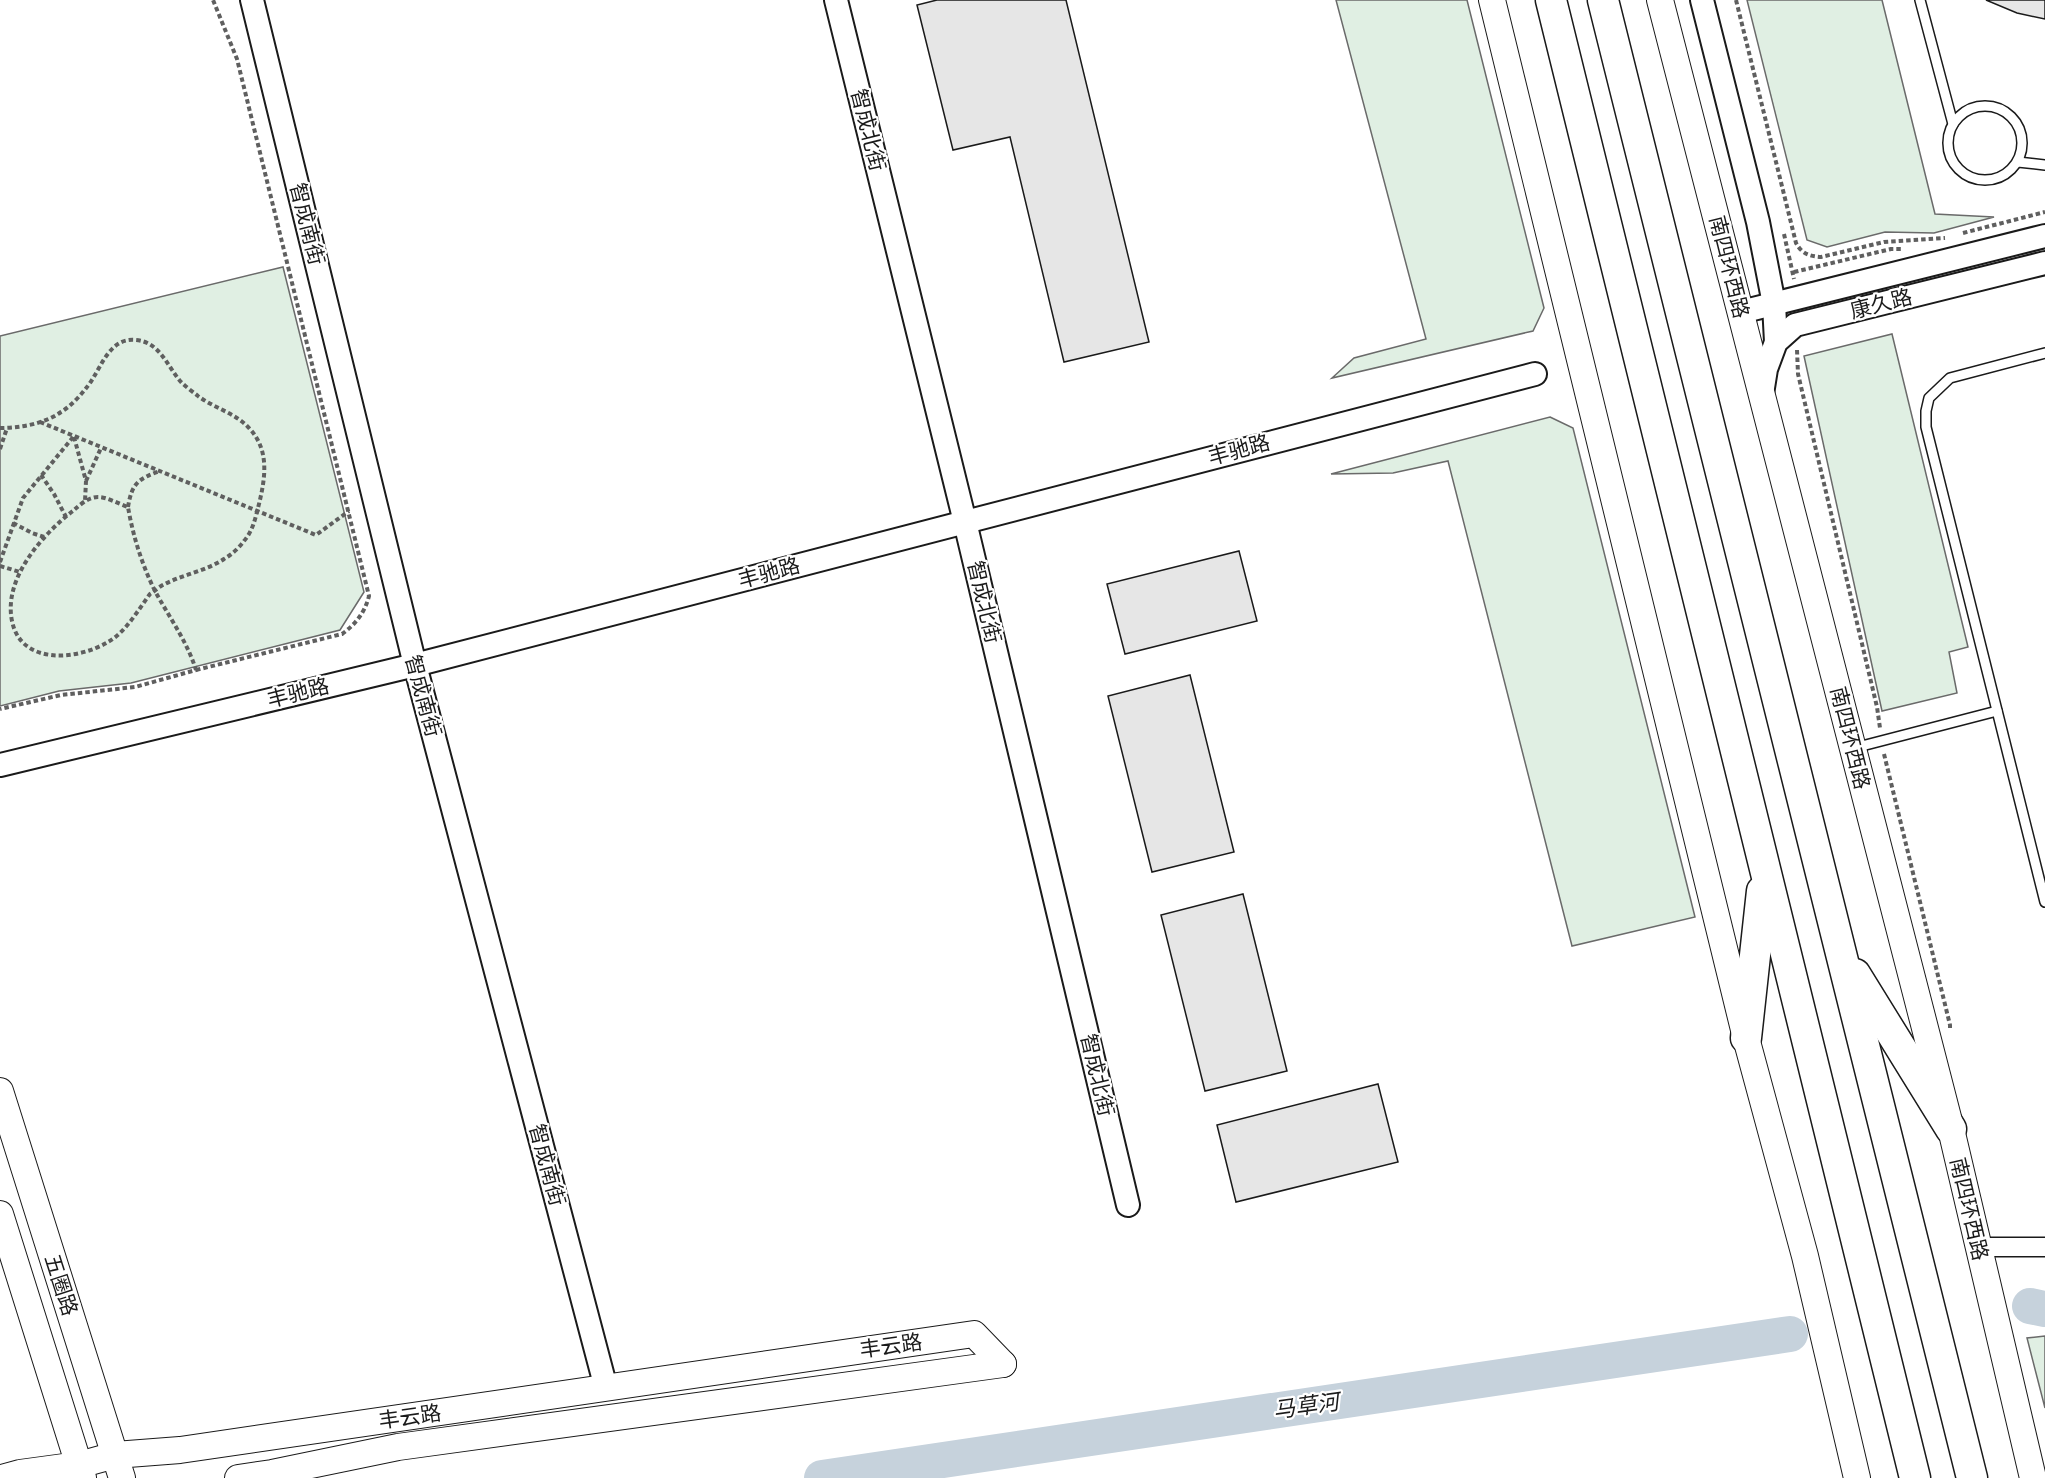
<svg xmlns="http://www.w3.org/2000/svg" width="2045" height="1478" viewBox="0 0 2045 1478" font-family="Signika,'Noto Sans SC',sans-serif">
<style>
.green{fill:#e0efe3;stroke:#6a6a6a;stroke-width:1.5}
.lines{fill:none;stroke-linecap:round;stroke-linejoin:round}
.river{stroke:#c6d2dc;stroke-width:36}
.building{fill:#e6e6e6;stroke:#1a1a1a;stroke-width:1.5}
.service-casing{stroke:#1a1a1a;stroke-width:12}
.minor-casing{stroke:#1a1a1a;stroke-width:21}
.tertiary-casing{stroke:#1a1a1a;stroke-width:26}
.secondary-casing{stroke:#1a1a1a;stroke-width:28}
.trunk-casing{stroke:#1a1a1a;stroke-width:33}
.path{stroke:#5f5f5f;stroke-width:4;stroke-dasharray:4.5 3;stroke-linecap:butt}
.service{stroke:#fff;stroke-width:9}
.minor{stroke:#fff;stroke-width:18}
.tertiary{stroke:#fff;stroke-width:22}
.secondary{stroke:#fff;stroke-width:26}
.trunk{stroke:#fff;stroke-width:30}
.labels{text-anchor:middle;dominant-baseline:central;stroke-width:4.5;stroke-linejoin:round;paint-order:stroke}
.street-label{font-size:21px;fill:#1a1a1a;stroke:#fff}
.water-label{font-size:22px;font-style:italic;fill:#1a1a1a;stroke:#fff}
</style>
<rect width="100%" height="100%" fill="#fff"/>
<g class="green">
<path d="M1336 0H1467L1544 308 1533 331 1332 378 1354 358 1426 339Z"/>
<path d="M1747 0H1882L1935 214 1994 217 1934 233 1885 232 1827 247 1807 240Z"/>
<path d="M283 267 364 592 340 630 131 683 59 691 0 706V336Z"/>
<path d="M1892 334 1968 647 1949 652 1957 693 1882 711 1804 356Z"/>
<path d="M1550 417 1573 428 1695 917 1572 946 1448 461 1393 473 1331 474Z"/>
<path d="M2045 1336V1408L2027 1338Z"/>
</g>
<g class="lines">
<g class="river">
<path d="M2030 1306 2045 1309"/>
<path d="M822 1478 1790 1334"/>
</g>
</g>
<g class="building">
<path d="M937 0H1066L1149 342 1064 362 1010 137 953 150 917 5Z"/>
<path d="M1986 0H2045V19L2017 13Z"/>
<path d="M1239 551 1257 621 1125 654 1107 584Z"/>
<path d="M1190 675 1234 852 1152 872 1108 696Z"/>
<path d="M1243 894 1287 1071 1205 1091 1161 915Z"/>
<path d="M1378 1084 1398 1162 1236 1202 1217 1125Z"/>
</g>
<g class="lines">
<defs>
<g id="service">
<path d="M1920 0 1953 124"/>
<circle cx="1985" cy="143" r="37"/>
<path d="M2018 162 2045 165"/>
<path d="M2045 353 1950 378 1929 398 1926 411V427L2045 902"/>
<path d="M1854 748 1997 711"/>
</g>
<path id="minor" d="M1978 1247H2045"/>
<g id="tertiary">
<path d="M252 0 415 665 606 1388"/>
<path d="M836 0 965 522 1128 1205"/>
<path d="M1702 0 1758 222 1774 304 1776 342"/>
<path d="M1741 312 2045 236"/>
<path d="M1762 394 1766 369 1776 342 1795 325 2045 263"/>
<path d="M0 765 415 665 1535 374"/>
</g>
<g id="secondary">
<path d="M1492 0 1746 1038 1805 1256 1857 1478"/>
<path d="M1660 0 1951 1129 2033 1478"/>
<path d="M0 1091 122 1478"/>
<path d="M0 1214 83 1478"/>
<path d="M2 1478 20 1473 79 1465 115 1455 180 1450 974 1334 1003 1364"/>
<path d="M238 1478 272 1473 398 1447 1003 1364"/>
</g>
<g id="trunk">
<path d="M1551 0 1915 1478"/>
<path d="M1603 0 1972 1478"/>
<path d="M1855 974 1951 1129"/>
<path d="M1746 1038 1762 891"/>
</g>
</defs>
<use href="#service" class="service-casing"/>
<use href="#minor" class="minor-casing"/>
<use href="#tertiary" class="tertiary-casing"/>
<use href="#secondary" class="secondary-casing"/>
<use href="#trunk" class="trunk-casing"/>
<g class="path">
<path d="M1736 0 1796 243C1802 254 1809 256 1821 257L1884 242 1945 238"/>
<path d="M1963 233 2045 212"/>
<path d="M1784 234 1794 279"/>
<path d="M1794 272 1891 249H1903"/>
<path d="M1797 350 1798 374 1877 707 1880 728"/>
<path d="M40 422 316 535 349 511"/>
<path d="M0 428C20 428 44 424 61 412 71 406 80 396 87 387 101 370 108 337 136 340 160 342 167 366 181 382 186 387 193 392 198 396 214 408 235 413 248 427 271 450 265 480 258 508 255 520 252 532 244 541 239 548 231 555 224 559 206 571 184 574 165 584 160 586 155 591 150 594 138 610 126 632 108 642 78 660 21 666 12 621 3 578 43 534 74 510 80 505 88 497 98 497 107 497 119 504 128 507 133 536 142 565 155 591 169 617 187 641 196 670L135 687 61 695 0 709"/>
<path d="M74 437 86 481 85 501"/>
<path d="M0 449 7 428"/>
<path d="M41 475 54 494 66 517"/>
<path d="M86 481 101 448"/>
<path d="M128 507C132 483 138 479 160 471"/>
<path d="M13 523 32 533 44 537"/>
<path d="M0 562 23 498 74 436"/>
<path d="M0 566 20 572"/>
<path d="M196 670 342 634C356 624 365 612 369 596L237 59 213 0"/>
<path d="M1884 754 1950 1025V1029"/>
</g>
<use href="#service" class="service"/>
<use href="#minor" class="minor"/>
<use href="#tertiary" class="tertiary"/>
<use href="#secondary" class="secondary"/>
<use href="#trunk" class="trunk"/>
</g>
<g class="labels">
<g class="street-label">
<text transform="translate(868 130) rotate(76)">智成北街</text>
<text transform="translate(307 224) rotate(76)">智成南街</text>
<text transform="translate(1729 267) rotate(76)">南四环西路</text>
<text transform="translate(1881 304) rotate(-14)">康久路</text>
<text transform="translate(1239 450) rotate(-15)">丰驰路</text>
<text transform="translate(769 573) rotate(-15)">丰驰路</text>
<text transform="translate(984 602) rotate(77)">智成北街</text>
<text transform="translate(298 693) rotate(-14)">丰驰路</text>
<text transform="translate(423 696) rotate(75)">智成南街</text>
<text transform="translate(1850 738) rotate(76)">南四环西路</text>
<text transform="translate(1097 1075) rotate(77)">智成北街</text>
<text transform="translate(547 1165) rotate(75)">智成南街</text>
<text transform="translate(1969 1209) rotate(77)">南四环西路</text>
<text transform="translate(61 1285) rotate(72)">五圈路</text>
<text transform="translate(891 1346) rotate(-8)">丰云路</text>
<text transform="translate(410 1417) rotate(-8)">丰云路</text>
</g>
<g class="water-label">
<text transform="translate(1306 1406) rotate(-8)">马草河</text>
</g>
</g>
</svg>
